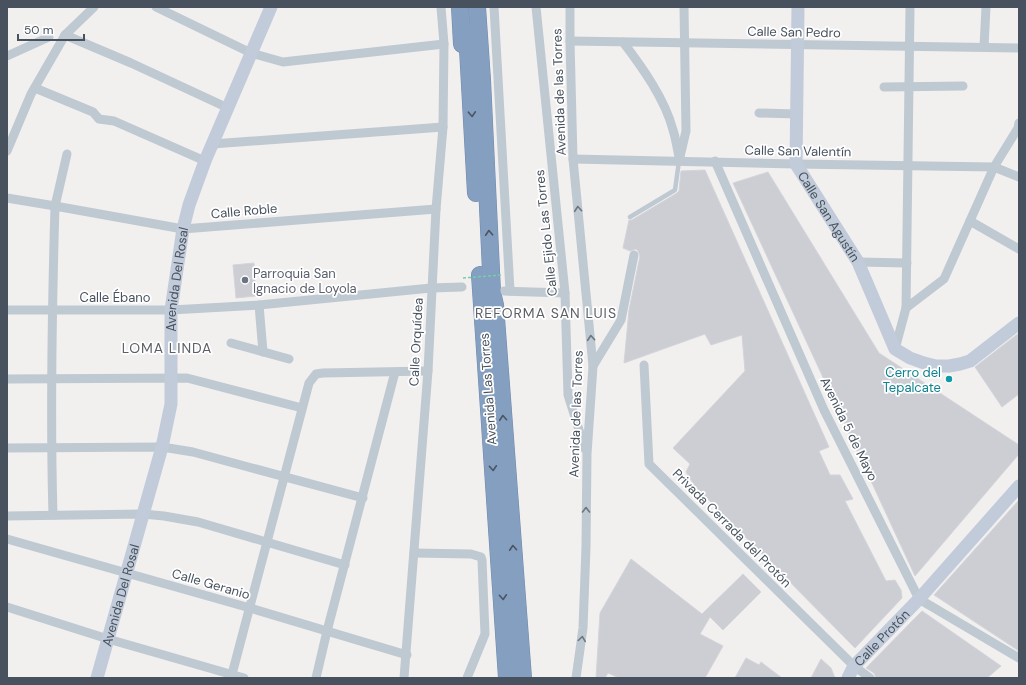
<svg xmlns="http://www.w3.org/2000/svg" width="1026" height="685" viewBox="0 0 1026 685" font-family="'DM Sans',sans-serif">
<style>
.building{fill:#ccced4;stroke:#d3d5db}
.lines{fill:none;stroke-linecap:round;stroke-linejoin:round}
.highway-casing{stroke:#708aac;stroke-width:18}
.lane{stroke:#bfc9d2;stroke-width:4.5}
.street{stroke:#bfc9d2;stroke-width:9}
.secondary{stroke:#c1cbd9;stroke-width:13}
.highway{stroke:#859fc0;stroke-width:17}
.path-bridge{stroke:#73d0a7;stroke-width:1.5;stroke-dasharray:3 2;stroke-linecap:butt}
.oneway{stroke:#4a5663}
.oneway2{stroke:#6b7681}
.worship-dot{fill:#6b7280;stroke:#fff;stroke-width:1.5}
.culture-dot{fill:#0f9aa8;stroke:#fff;stroke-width:1.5}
.labels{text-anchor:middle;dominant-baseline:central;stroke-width:3.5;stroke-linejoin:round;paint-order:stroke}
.street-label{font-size:13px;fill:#47525e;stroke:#fff}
.worship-label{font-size:13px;fill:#5b616d;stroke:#fff;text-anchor:start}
.culture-label{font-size:13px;fill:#0d838f;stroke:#fff;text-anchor:end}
.neighbourhood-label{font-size:14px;letter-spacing:1px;fill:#5c5f65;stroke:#fff}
</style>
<rect width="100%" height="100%" fill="#f2efef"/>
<g class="building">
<path d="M705 170 829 447 819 451 830 475H840L853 499 845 501 886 581 895 580 901 590 902 598 855 648 694 485 686 472 690 464 673 448 745 371 742 335 711 345 705 334 624 363 629 310 640 256 638 251 636 249 630 251 623 248 629 220H632L677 193 679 191 681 171Z"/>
<path d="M768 172 879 353 1019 445V454L915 576 733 183Z"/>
<path d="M254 263 256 296 236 298 233 265Z"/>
<path d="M1019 333V394L1002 407 975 367Z"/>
<path d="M1019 500V651L934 595Z"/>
<path d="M631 559 702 614 743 574 761 592 723 630 710 617 700 634 723 646 705 678H619L608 673 605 678H596L600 613Z"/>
<path d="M922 611 1001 666 987 678H876L874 673 866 668Z"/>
<path d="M746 658 759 665 761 662 782 678H735Z"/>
<path d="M821 659 831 668 835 678H811Z"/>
</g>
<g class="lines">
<defs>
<g id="highway">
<path d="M460 7 462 44"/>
<path d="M477 7 482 80 492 292 495 305 523 678"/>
<path d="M467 31 476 193"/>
<path d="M480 275 507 678"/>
</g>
</defs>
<use href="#highway" class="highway-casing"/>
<path class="lane" d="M630 217 675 190 679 161"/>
<g class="street">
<path d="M156 7 251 53 283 62 444 44"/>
<path d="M494 7 510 291"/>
<path d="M536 7 565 293 568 395 585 449"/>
<path d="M570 7V41L573 159 593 366 587 454 586 547 583 628 576 678"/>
<path d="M65 35 131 63 228 108"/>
<path d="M570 41 1019 48"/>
<path d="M623 42C642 67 665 99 673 130 676 139 677 148 679 157"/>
<path d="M984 47 986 7"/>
<path d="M7 56 49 37"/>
<path d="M884 87 963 86"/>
<path d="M35 88 93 112 99 119 114 121 205 161"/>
<path d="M759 113 797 114"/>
<path d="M212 144 443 127"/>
<path d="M7 151 31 94 65 35 94 7"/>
<path d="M573 159 796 164 994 167 1019 177"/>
<path d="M679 161 686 131 684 7"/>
<path d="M715 161 824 410 919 599 1019 658"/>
<path d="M7 198 55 206 67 154"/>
<path d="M970 221 1019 249"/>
<path d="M858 262 907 263"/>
<path d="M504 291 565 293"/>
<path d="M259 305 263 352"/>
<path d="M906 308 944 279 994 167 1018 128 1019 123"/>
<path d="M7 310H171L259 305 431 288 462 287"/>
<path d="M231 343 289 359"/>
<path d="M895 349 906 308 910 7"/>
<path d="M644 365 649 464 854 666 870 678"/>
<path d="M593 366 621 320 634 255"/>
<path d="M7 379 187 378 302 408"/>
<path d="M7 448 162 447 193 452 363 498"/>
<path d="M53 515C50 412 52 309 55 206L183 229 436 209"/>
<path d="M7 516 143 514 164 516 198 522 345 565"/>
<path d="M7 539 250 608 407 655"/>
<path d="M414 553 471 554 481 557 482 560 485 634 467 678"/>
<path d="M7 607 108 639 244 678"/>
<path d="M231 678 309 383 316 374 323 373 428 371"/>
<path d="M316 678 327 631 395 372"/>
<path d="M404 678 428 371 436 209 443 127 444 44 441 7"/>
</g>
<g class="secondary">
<path id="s1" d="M798 7 796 164 858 262 895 349 910 358 924 363 936 366H949L960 364 970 361 1019 323"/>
<path id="s2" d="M97 678 162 447 171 404V310L183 229 189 205 205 161 271 7"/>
<path id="s3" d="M848 678 854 666 919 599 1019 486"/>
</g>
<use href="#highway" class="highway"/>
<path class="path-bridge" d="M463 278 502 275"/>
</g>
<defs><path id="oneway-chevron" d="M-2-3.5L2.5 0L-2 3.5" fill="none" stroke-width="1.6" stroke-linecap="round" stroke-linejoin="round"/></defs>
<g class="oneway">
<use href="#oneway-chevron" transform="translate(472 114) rotate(87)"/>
<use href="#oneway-chevron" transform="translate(489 233) rotate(-93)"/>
<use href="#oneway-chevron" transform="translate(503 418) rotate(-94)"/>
<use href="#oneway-chevron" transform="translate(493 468) rotate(86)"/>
<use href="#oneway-chevron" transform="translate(513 548) rotate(-94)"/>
<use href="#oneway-chevron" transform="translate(503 597) rotate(86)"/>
</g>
<g class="oneway2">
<use href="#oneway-chevron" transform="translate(578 209) rotate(-95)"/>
<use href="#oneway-chevron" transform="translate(591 338) rotate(-95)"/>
<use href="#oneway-chevron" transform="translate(586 510) rotate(-90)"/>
<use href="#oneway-chevron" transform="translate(582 639) rotate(-82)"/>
</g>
<circle class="worship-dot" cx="245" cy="280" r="4"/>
<circle class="culture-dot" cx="949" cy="379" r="4"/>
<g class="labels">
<g class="street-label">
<text transform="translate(794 32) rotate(1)">Calle San Pedro</text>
<text transform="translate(559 92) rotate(-92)">Avenida de las Torres</text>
<text transform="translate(798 151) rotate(1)">Calle San Valentín</text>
<text transform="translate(244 211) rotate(-5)">Calle Roble</text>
<text stroke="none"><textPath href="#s1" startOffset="219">Calle San Agustín</textPath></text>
<text transform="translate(546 233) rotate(-96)">Calle Ejido Las Torres</text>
<text stroke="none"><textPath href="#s2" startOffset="409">Avenida Del Rosal</textPath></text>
<text x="115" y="297">Calle Ébano</text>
<text transform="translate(416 342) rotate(-87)">Calle Orquídea</text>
<text transform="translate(488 389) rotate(-94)">Avenida Las Torres</text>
<text transform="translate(576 414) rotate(-88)">Avenida de las Torres</text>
<text transform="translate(849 429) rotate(64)">Avenida 5 de Mayo</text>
<text transform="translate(732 528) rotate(45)">Privada Cerrada del Protón</text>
<text transform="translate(211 584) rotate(16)">Calle Geranio</text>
<text stroke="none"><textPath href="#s2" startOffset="86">Avenida Del Rosal</textPath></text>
<text stroke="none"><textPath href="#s3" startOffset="53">Calle Protón</textPath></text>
</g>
<g class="worship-label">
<text x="253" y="273">Parroquia San<tspan x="253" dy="15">Ignacio de Loyola</tspan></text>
</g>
<g class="culture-label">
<text x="941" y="372">Cerro del<tspan x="941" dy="15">Tepalcate</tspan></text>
</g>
<g class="neighbourhood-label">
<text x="546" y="313">REFORMA SAN LUIS</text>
<text x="167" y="348">LOMA LINDA</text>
</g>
</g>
<rect width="1026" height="685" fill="none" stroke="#47525e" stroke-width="16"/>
<path d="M18 34v6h66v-6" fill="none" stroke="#47525e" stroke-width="2"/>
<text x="24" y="34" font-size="12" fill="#47525e" stroke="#ffffff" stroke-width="3" paint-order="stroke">50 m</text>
</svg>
